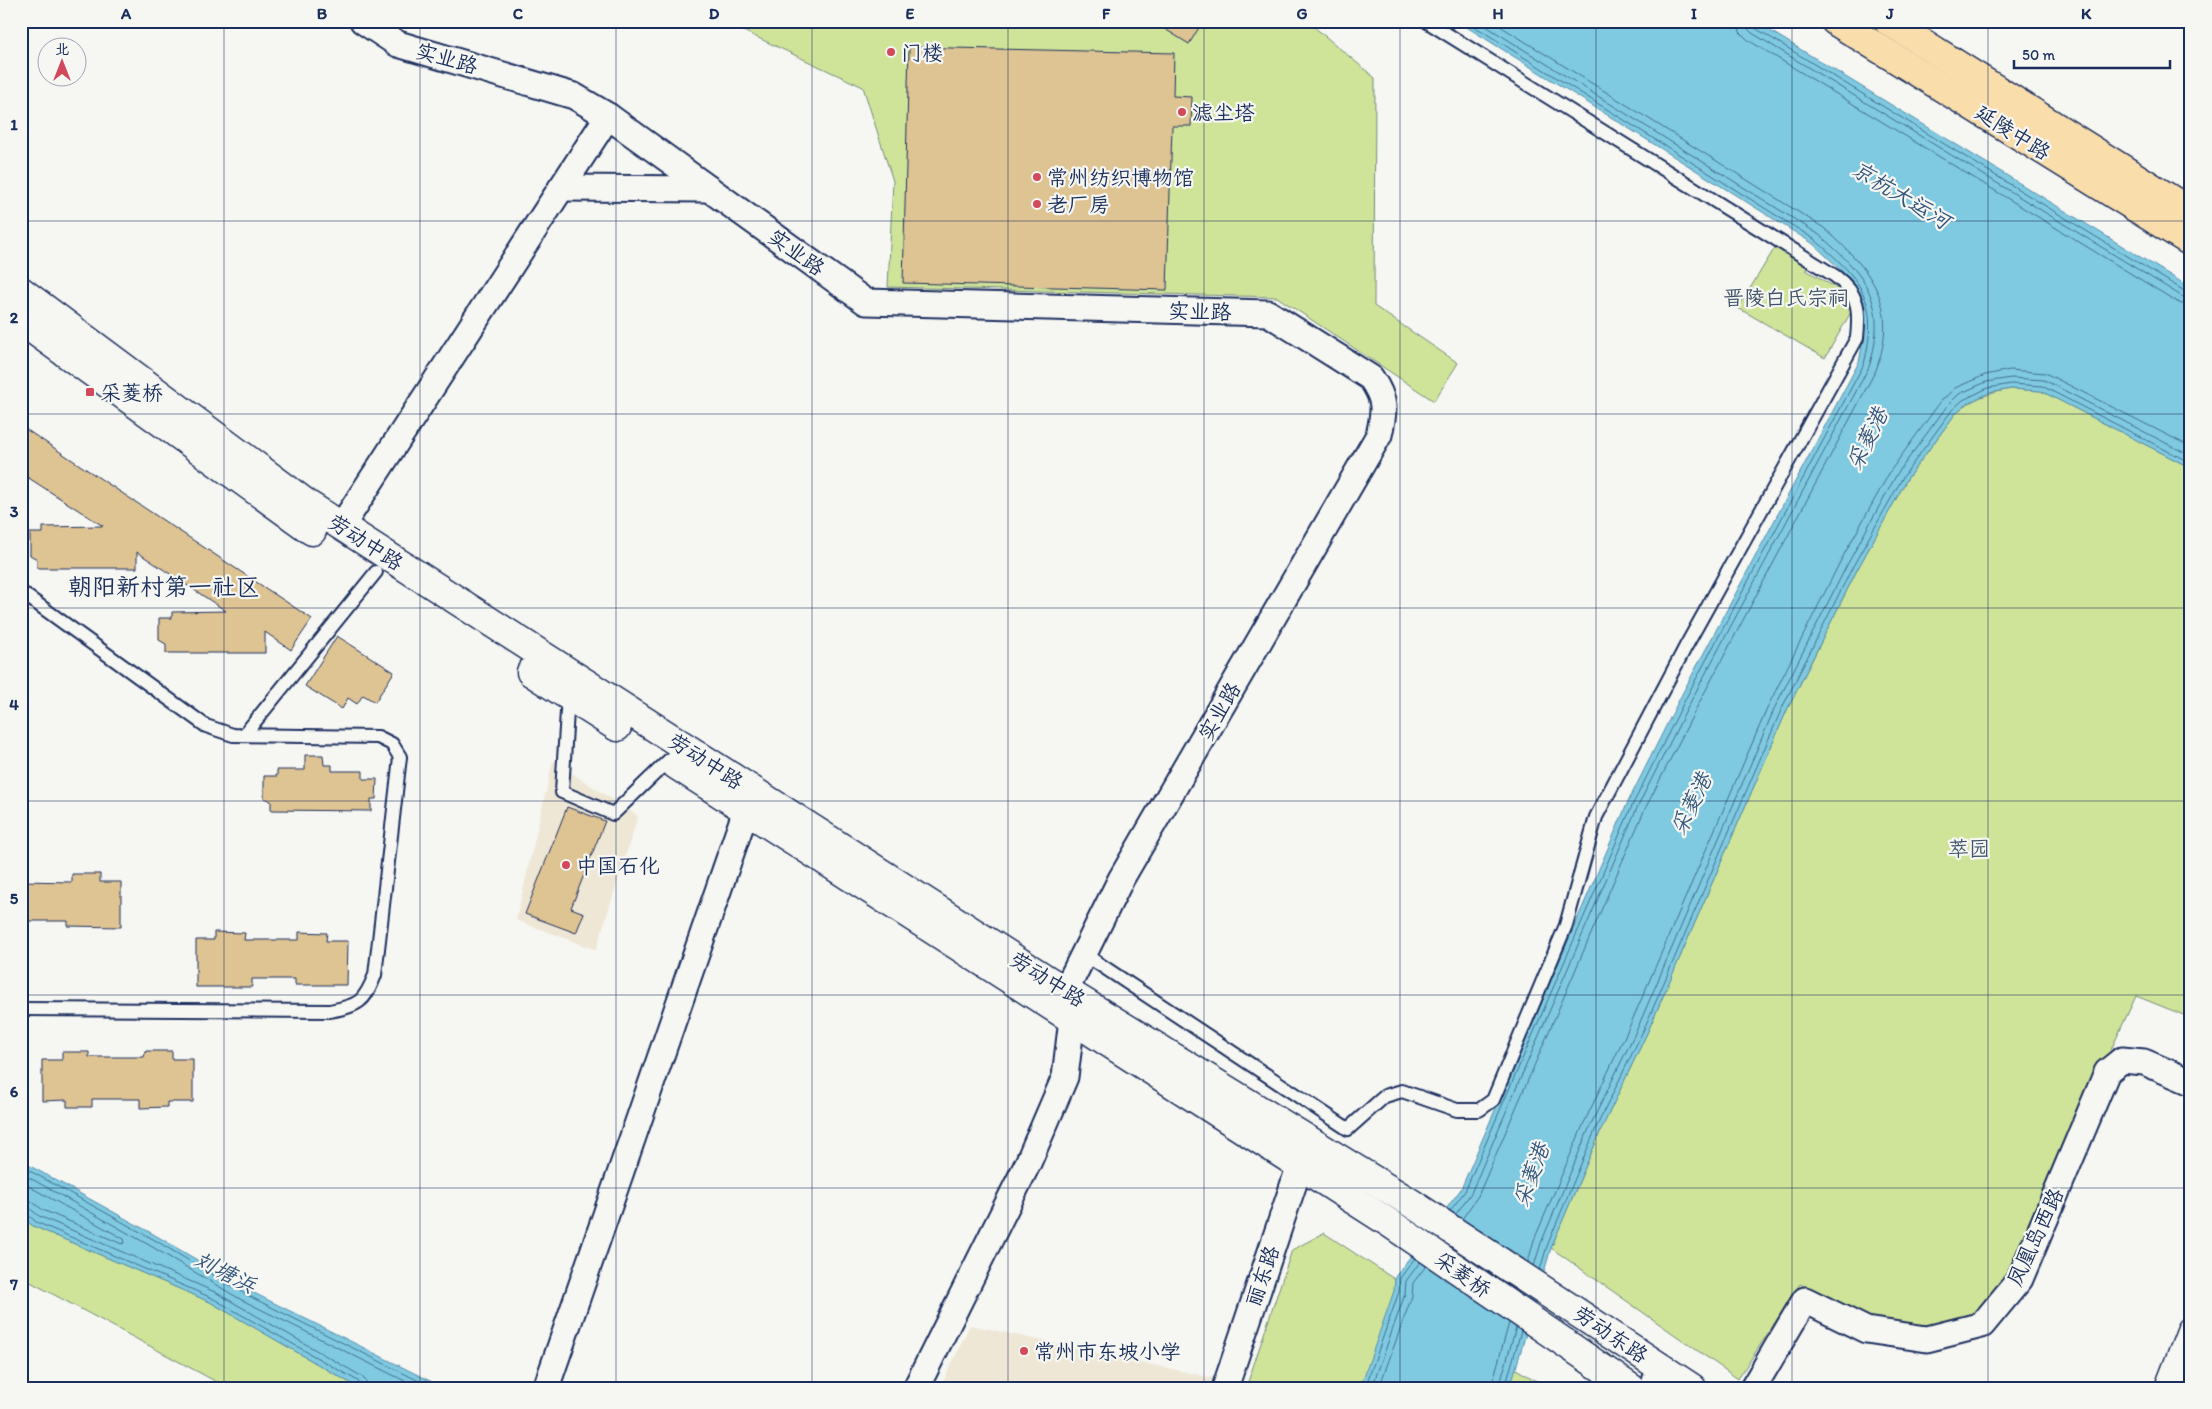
<svg xmlns="http://www.w3.org/2000/svg" width="2212" height="1409" viewBox="0 0 2212 1409" font-family="Itim,'LXGW WenKai TC',sans-serif">
<style>
.built{fill:#efe7d6}
.green{fill:#cfe499;stroke:#758a7c}
.water{fill:#7fcae0;stroke:#578cac}
.lines{fill:none;stroke-linecap:round;stroke-linejoin:round}
.shore{stroke:#436d92;stroke-width:1}
.building{fill:#dec393;stroke:#1b2f5e}
.service-casing{stroke:#1b2f5e;stroke-width:16}
.minor-casing{stroke:#1b2f5e;stroke-width:29}
.secondary-casing{stroke:#1b2f5e;stroke-width:31}
.primary-casing{stroke:#1b2f5e;stroke-width:31}
.service{stroke:#f6f6f2;stroke-width:12}
.minor{stroke:#f6f6f2;stroke-width:25}
.secondary{stroke:#f6f6f2;stroke-width:28}
.primary{stroke:#f9ddab;stroke-width:28}
.grid{fill:none;stroke:#1b2f5e;stroke-width:1;stroke-opacity:0.55}
.poi-dot{fill:#d1495b;stroke:#f6f6f2;stroke-width:2}
.labels{text-anchor:middle;dominant-baseline:central;stroke-width:4.5;stroke-linejoin:round;paint-order:stroke}
.poi-label{font-size:21px;fill:#1b2f5e;stroke:#f6f6f2;text-anchor:start}
.street-label{font-size:21px;fill:#1b2f5e;stroke:#f6f6f2}
.park-label{font-size:21px;fill:#3f536a;stroke:#f6f6f2}
.water-label{font-size:22px;font-style:italic;fill:#34567e;stroke:#f6f6f2}
.quarter-label{font-size:24px;fill:#1b2f5e;stroke:#f6f6f2}
.neatline{fill:none;stroke:#1b2f5e;stroke-width:2}
.grid-label{font-size:16px;text-anchor:middle;font-weight:bold;fill:#1b2f5e}
</style>
<rect width="100%" height="100%" fill="#f6f6f2"/>
<filter id="ink" filterUnits="userSpaceOnUse"><feTurbulence type="fractalNoise" baseFrequency=".02" numOctaves="2"/><feDisplacementMap in="SourceGraphic" scale="10" xChannelSelector="R" yChannelSelector="G"/><feConvolveMatrix kernelMatrix="1 2 1 2 8 2 1 2 1" color-interpolation-filters="sRGB"/></filter>
<g filter="url(#ink)">
<g class="built">
<path d="M553 761 638 816 596 950 516 920Z"/>
<path d="M970 1325 1213 1378 1209 1388H940Z"/>
</g>
<g class="green">
<path d="M722 21H1307L1375 78 1374 306 1458 363 1434 401 1277 297 888 287 893 181 863 87Z"/>
<path d="M1776 246 1808 265 1806 270 1848 295 1851 312 1825 358 1738 308Z"/>
<path d="M2011 389 2041 391 2191 468V1018L2136 996 2008 1271 1976 1313 1925 1327 1868 1317 1800 1284 1738 1379 1551 1248 1601 1130 1648 1031 1787 710 1857 570 1907 479 1956 413C1972 398 1990 393 2011 389Z"/>
<path d="M21 1216 33 1226 210 1302 359 1388H228L21 1277Z"/>
<path d="M1324 1233 1423 1298 1391 1388H1246L1292 1250Z"/>
<path d="M1495 1357 1549 1388H1484Z"/>
</g>
<g class="water">
<path d="M1457 21H1754L2191 288V468L2041 391 2011 389 1989 393 1966 404 1956 413 1907 479 1857 570 1787 710 1648 1031 1601 1130 1551 1248 1510 1388H1360L1394 1291 1395 1277 1461 1189 1627 804 1682 694 1859 362C1873 297 1858 285 1812 243Z"/>
<path d="M21 1161 155 1235 246 1289 444 1388H359L210 1302 33 1226 21 1216Z"/>
</g>
<g class="lines">
<g class="shore">
<path d="M1738 21 1740 32 1748 40 2179 303 2191 306"/>
<path d="M1746 21 1747 28 1752 33 2183 297 2191 299"/>
<path d="M1752 21 1755 28 2186 292H2191"/>
<path d="M21 1166 153 1239 243 1293 433 1388"/>
<path d="M21 1173 149 1245 240 1299 419 1388"/>
<path d="M21 1182 124 1239 125 1242 122 1244 43 1210 31 1201 21 1199"/>
<path d="M21 1206 29 1208 39 1216 215 1292 361 1376 366 1381 367 1388"/>
<path d="M1450 1211 1465 1191 1632 806 1687 696 1864 364C1880 300 1861 279 1814 239L1466 21"/>
<path d="M21 1213H26L36 1222 212 1298 358 1381 361 1388"/>
<path d="M1456 1214 1471 1193 1637 808 1692 699 1869 367C1889 302 1865 274 1818 234L1478 21"/>
<path d="M1462 1219 1478 1196 1644 811 1699 703 1876 370C1900 304 1871 270 1824 228L1492 21"/>
<path d="M1528 1262 1534 1240 1584 1123 1631 1023 1770 702 1840 562 1891 470 1941 401 1955 388 1985 375 2010 370 2045 373 2191 447"/>
<path d="M1534 1266 1541 1243 1590 1126 1638 1027 1776 705 1847 565 1897 474 1947 406 1959 394 1986 382 2011 378 2044 380 2191 456"/>
<path d="M1540 1270 1547 1246 1596 1128 1644 1029 1782 708 1852 568 1903 477 1952 410 1963 400 1988 388 2011 384 2042 386 2191 463"/>
<path d="M1365 1388 1399 1292 1400 1278 1415 1258"/>
<path d="M1372 1388 1405 1294 1406 1281 1420 1262"/>
<path d="M1379 1388 1412 1296 1413 1283 1426 1266"/>
<path d="M1491 1388 1509 1323"/>
<path d="M1499 1388 1516 1327"/>
<path d="M1505 1388 1521 1331"/>
</g>
</g>
<g class="building">
<path d="M1152 21H1203L1189 44Z"/>
<path d="M909 47 1174 53 1173 96 1192 97 1191 126H1172L1167 290 903 283Z"/>
<path d="M21 426 312 619 291 650 265 632V653H166V644L159 640V618H172V612L226 611 137 552V568H37V559L30 555V533H43V527L103 526 21 473Z"/>
<path d="M337 636 394 672 375 702 363 695 357 704 348 698 342 709 305 686Z"/>
<path d="M305 755H323L324 765H332V771H363V779H377L376 799H371V811L271 810V801L264 798V776H277V770H305Z"/>
<path d="M567 807 605 821 571 908 584 913 576 933 525 914Z"/>
<path d="M72 874H100V882H121V927L68 926V921H21V881L72 882Z"/>
<path d="M214 932 245 933 244 940H299V932L327 933 326 941H348L347 985H295V979H252V987H196V940H214Z"/>
<path d="M146 1051H172V1059H193V1102H167V1107L140 1108V1099H92V1107H67V1100L42 1101V1060H62V1052H89V1057H144Z"/>
</g>
<g class="lines">
<defs>
<g id="service">
<path d="M21 592 206 726 233 735 378 737 392 744 400 757 375 975C364 1003 359 1005 330 1011L21 1009"/>
<path d="M568 695 562 792 613 814 669 760"/>
<path d="M244 735 376 572"/>
<path d="M1084 954 1348 1129 1385 1096 1402 1091 1457 1110H1479L1493 1100 1566 925 1596 817 1686 646 1857 338C1860 309 1859 294 1835 276L1426 21"/>
</g>
<g id="minor">
<path d="M363 21 398 44 574 96 608 116 866 302 1268 313 1371 378C1386 400 1385 409 1379 435L1121 879 1066 990 1072 1019 1065 1077 1028 1163 916 1388"/>
<path d="M561 188 709 189"/>
<path d="M341 527 608 116"/>
<path d="M546 1388 746 810"/>
<path d="M1225 1388 1300 1165"/>
<path d="M1653 1388 1660 1366"/>
<path d="M1753 1388 1805 1300 1866 1330 1927 1339 1982 1325 2020 1279 2107 1072 2122 1060 2144 1062 2191 1082"/>
</g>
<g id="secondary">
<path d="M21 291 307 504 1046 979 1411 1203 1692 1388"/>
<path d="M21 321 312 531"/>
<path d="M531 672 617 727"/>
<path d="M676 765 1391 1224 1631 1388"/>
<path d="M2169 1388 2191 1331"/>
</g>
<g id="primary">
<path d="M1835 21 2191 242"/>
<path d="M1888 21 2191 212"/>
</g>
</defs>
<use href="#service" class="service-casing"/>
<use href="#minor" class="minor-casing"/>
<use href="#secondary" class="secondary-casing"/>
<use href="#primary" class="primary-casing"/>
<use href="#service" class="service"/>
<use href="#minor" class="minor"/>
<use href="#secondary" class="secondary"/>
<use href="#primary" class="primary"/>
</g>
</g>
<path class="grid" d="M224 21V1388M420 21V1388M616 21V1388M812 21V1388M1008 21V1388M1204 21V1388M1400 21V1388M1596 21V1388M1792 21V1388M1988 21V1388M21 221H2191M21 414H2191M21 608H2191M21 801H2191M21 995H2191M21 1188H2191"/>
<g class="poi-dot">
<circle cx="891" cy="52" r="5"/>
<circle cx="1182" cy="112" r="5"/>
<circle cx="1037" cy="177" r="5"/>
<circle cx="1037" cy="204" r="5"/>
<rect x="85" y="387" width="10" height="10" rx="2.5"/>
<circle cx="566" cy="865" r="5"/>
<circle cx="1024" cy="1351" r="5"/>
</g>
<g class="labels">
<g class="poi-label">
<text x="901" y="52">门楼</text>
<text x="1192" y="112">滤尘塔</text>
<text x="1047" y="177">常州纺织博物馆</text>
<text x="1047" y="204">老厂房</text>
<text x="100" y="392">采菱桥</text>
<text x="576" y="865">中国石化</text>
<text x="1034" y="1351">常州市东坡小学</text>
</g>
<g class="street-label">
<text transform="translate(447 58) rotate(16)">实业路</text>
<text transform="translate(2013 132) rotate(32)">延陵中路</text>
<text transform="translate(797 252) rotate(36)">实业路</text>
<text transform="translate(1200 311) rotate(2)">实业路</text>
<text transform="translate(366 542) rotate(33)">劳动中路</text>
<text transform="translate(1219 711) rotate(-60)">实业路</text>
<text transform="translate(706 761) rotate(33)">劳动中路</text>
<text transform="translate(1048 979) rotate(32)">劳动中路</text>
<text transform="translate(2035 1237) rotate(-65)">凤凰岛西路</text>
<text transform="translate(1463 1274) rotate(35)">采菱桥</text>
<text transform="translate(1262 1276) rotate(-71)">丽东路</text>
<text transform="translate(1611 1334) rotate(34)">劳动东路</text>
</g>
<g class="park-label">
<text x="1786" y="297">晋陵白氏宗祠</text>
<text x="1969" y="848">萃园</text>
</g>
<g class="water-label">
<text transform="translate(1901 195) rotate(31)">京杭大运河</text>
<text transform="translate(1867 439) rotate(-64)">采菱港</text>
<text transform="translate(1691 804) rotate(-64)">采菱港</text>
<text transform="translate(1531 1175) rotate(-70)">采菱港</text>
<text transform="translate(225 1272) rotate(27)">刘塘浜</text>
</g>
<g class="quarter-label">
<text x="164" y="586">朝阳新村第一社区</text>
</g>
</g>
<rect width="2212" height="1409" fill="none" stroke="#f6f6f2" stroke-width="55"/>
<g transform="translate(62 62)"><circle r="24" fill="#f6f6f2" stroke="#9ea6b7"/>
<path d="M0-4L9 19L0 12L-9 19Z" fill="#d1495b"/>
<text y="-8" font-size="14" font-weight="bold" text-anchor="middle" fill="#1b2f5e">北</text>
</g>
<path d="M2014 60v8h156v-8" fill="none" stroke="#1b2f5e" stroke-width="2.5"/>
<text x="2022" y="60" font-size="15" fill="#1b2f5e" stroke="#f6f6f2" stroke-width="4" paint-order="stroke">50 m</text>
<rect x="28" y="28" width="2156" height="1354" class="neatline"/>
<g class="grid-label">
<text x="126" y="19">A</text>
<text x="322" y="19">B</text>
<text x="518" y="19">C</text>
<text x="714" y="19">D</text>
<text x="910" y="19">E</text>
<text x="1106" y="19">F</text>
<text x="1302" y="19">G</text>
<text x="1498" y="19">H</text>
<text x="1694" y="19">I</text>
<text x="1890" y="19">J</text>
<text x="2086" y="19">K</text>
<text x="14" y="130">1</text>
<text x="14" y="323">2</text>
<text x="14" y="517">3</text>
<text x="14" y="710">4</text>
<text x="14" y="904">5</text>
<text x="14" y="1097">6</text>
<text x="14" y="1290">7</text>
</g>
</svg>
